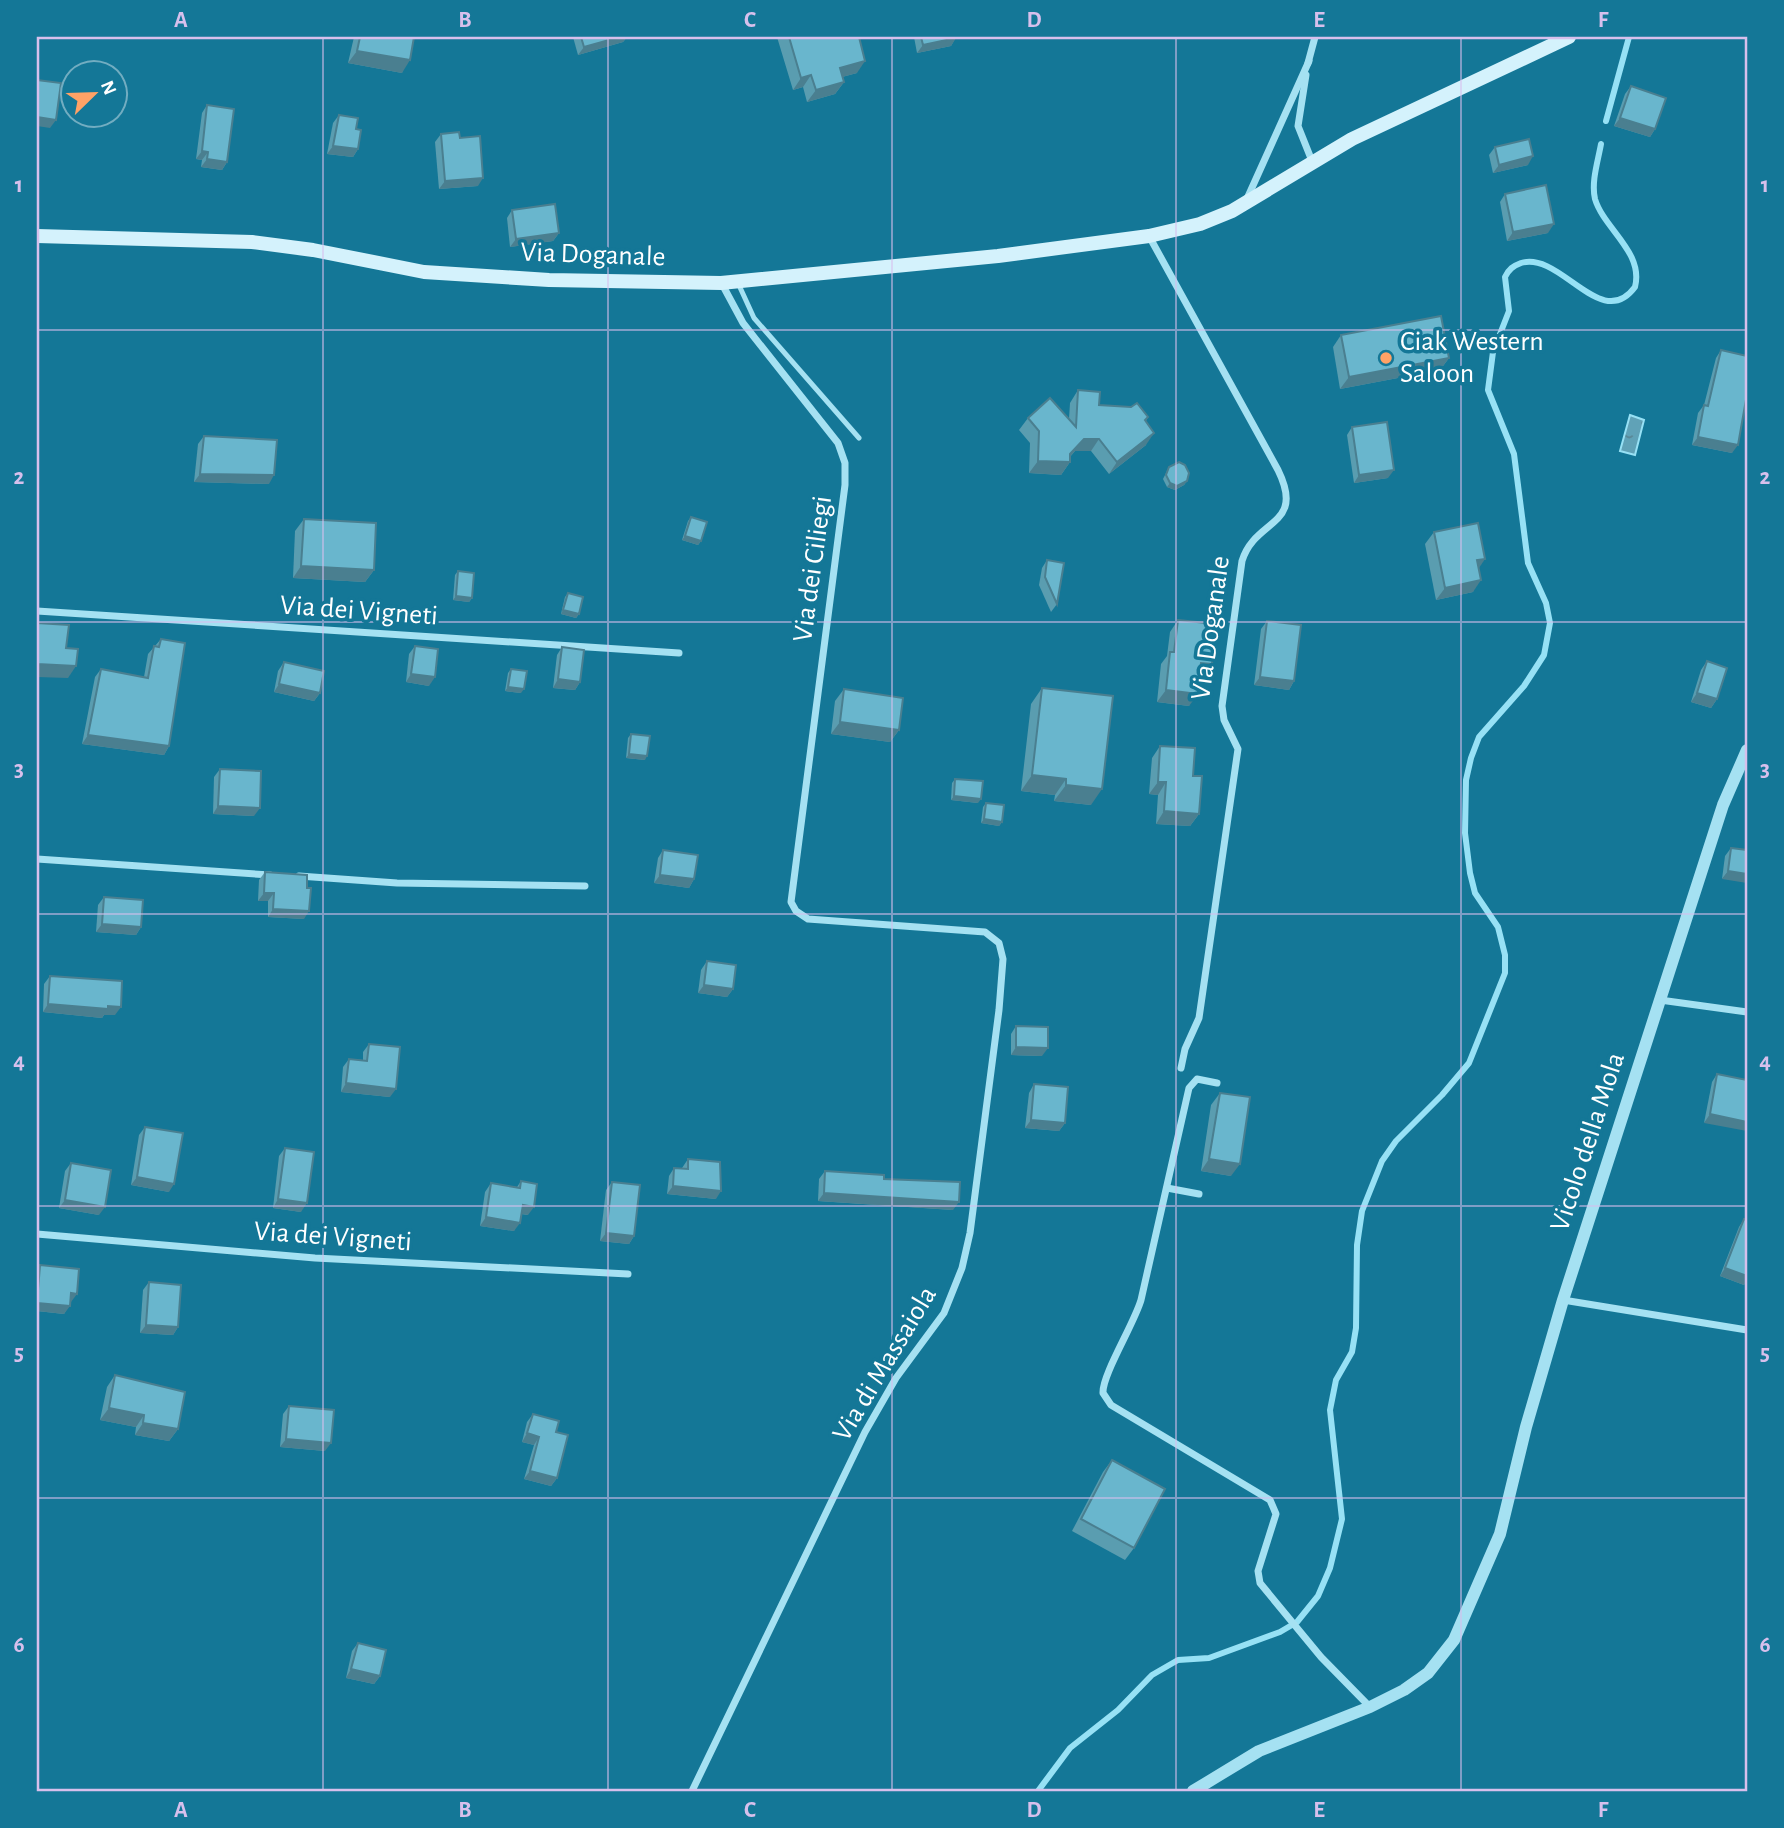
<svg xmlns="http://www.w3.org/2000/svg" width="1784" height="1828" viewBox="0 0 1784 1828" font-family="'Alegreya Sans',sans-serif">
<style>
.water{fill:url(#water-ripples);stroke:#97e1f5;stroke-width:2}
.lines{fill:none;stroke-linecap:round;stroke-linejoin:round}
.stream{stroke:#97e1f5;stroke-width:6}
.service{stroke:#a5e1f2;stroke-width:5}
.minor{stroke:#a5e1f2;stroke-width:7}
.tertiary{stroke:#a5e1f2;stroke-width:12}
.secondary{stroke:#d4f2fc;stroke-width:14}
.wall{fill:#5a9db0}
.shaded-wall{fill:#4a7f90}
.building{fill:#69b6cd;stroke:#4a7f90;stroke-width:2}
.grid{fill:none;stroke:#d7c0ec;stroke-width:2;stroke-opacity:0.55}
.poi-dot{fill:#ffa266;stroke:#147797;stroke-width:2.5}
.labels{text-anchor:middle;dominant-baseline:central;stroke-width:7;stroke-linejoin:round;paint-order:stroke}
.street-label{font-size:28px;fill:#fff;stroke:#147797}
.poi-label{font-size:28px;fill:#fff;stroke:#147797;text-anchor:start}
.neatline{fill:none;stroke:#d7c0ec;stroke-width:2.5}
.grid-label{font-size:23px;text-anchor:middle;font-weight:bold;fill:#d7c0ec}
</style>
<defs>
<pattern id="water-ripples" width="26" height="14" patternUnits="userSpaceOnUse" patternTransform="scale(1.75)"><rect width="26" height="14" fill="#60a2b7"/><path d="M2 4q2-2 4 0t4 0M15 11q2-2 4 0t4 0" fill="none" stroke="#5a8897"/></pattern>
</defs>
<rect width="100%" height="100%" fill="#147797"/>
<path class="water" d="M1630 415 1644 420 1635 455 1620 451Z"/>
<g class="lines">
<g class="stream">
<path d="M1606 121 1629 37"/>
<path d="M1038 1791 1070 1748 1118 1710 1152 1675 1178 1660 1209 1658 1280 1632 1297 1622 1318 1596 1330 1568 1342 1519 1330 1410 1336 1380 1352 1352 1356 1328 1357 1245 1362 1211 1382 1161 1396 1141 1442 1095 1469 1063 1505 973V955L1498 927 1475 893 1470 873 1465 833 1466 780 1471 758 1479 737 1524 686 1544 655 1550 623 1546 603 1528 563 1514 454 1488 390 1493 352 1509 311 1505 277C1509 269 1513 266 1521 263 1561 251 1601 333 1635 287 1644 252 1604 229 1595 199 1591 182 1598 161 1601 144"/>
</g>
<path class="service" d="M738 283 754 318 859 438"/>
<g class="minor">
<path d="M1308 63 1315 37"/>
<path d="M1306 75 1298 126 1312 161"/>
<path d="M1246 201 1309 61"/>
<path d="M1149 236 1278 470C1306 527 1255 518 1242 561L1222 706 1224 720 1238 749 1199 1018 1185 1049 1181 1068"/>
<path d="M37 611 679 653"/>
<path d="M37 859 270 875"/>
<path d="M299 876 397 883 585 886"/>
<path d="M1660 1000 1747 1012"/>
<path d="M1217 1083 1197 1079 1189 1088 1141 1300C1134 1324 1102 1375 1103 1393L1111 1405 1270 1500 1276 1514 1258 1571 1260 1583 1321 1657 1370 1707"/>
<path d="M1167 1188 1199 1194"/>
<path d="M37 1234 315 1258 628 1274"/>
<path d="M1563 1300 1747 1330"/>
<path d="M692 1791 865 1432 896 1378 944 1313 962 1268 970 1233 999 1010 1003 959 999 943 985 932 808 919 796 911 791 902 845 485V463L838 443 743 323 722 284"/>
</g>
<path class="tertiary" d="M1193 1791 1259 1751 1370 1707 1404 1690 1428 1673 1454 1640 1500 1534 1526 1427 1563 1300 1723 805 1747 750"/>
<path class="secondary" d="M37 236 252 242 313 250 424 272 549 280 721 283 998 256 1149 236 1200 224 1232 211 1352 139 1569 37"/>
</g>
<g class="wall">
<path d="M354 37H414L402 73 348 63Z"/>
<path d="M573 37H627L623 42 578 55Z"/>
<path d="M777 37H859L857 73 842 77 844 82 835 94 807 102 803 87 793 90Z"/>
<path d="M914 37H956L951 46 917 53Z"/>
<path d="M1631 86 1655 129 1650 137 1614 126 1625 94Z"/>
<path d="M207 105 227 162 222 170 201 167 202 160 196 159 202 113Z"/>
<path d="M339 115 356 129 358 149 353 157 327 154 333 123Z"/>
<path d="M441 134 460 138 478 186 439 189 435 142Z"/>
<path d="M1495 147 1528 165 1493 173 1489 155Z"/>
<path d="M1505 194 1548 233 1507 241 1500 202Z"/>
<path d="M512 210 559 233 553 241 510 247 507 218Z"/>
<path d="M1341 335 1449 358 1440 370 1340 389 1333 347Z"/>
<path d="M1721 350 1747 356V399H1746L1732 453 1692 445 1698 413 1704 405 1716 358Z"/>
<path d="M1078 390 1099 405 1148 417 1146 421V445L1109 474 1091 451H1075L1070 457V462L1061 475 1029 473 1030 443 1019 430 1028 418 1069 419 1070 403Z"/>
<path d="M1352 427 1388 478 1354 483 1347 435Z"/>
<path d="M204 436 269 484 194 482 198 444Z"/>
<path d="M1169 467 1187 481 1184 485 1175 490 1167 487 1163 479Z"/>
<path d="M691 517 701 541 698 545 682 540 688 521Z"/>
<path d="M304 519 374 570 365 582 293 578 295 531Z"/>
<path d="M1434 532 1479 568 1473 592 1436 600 1425 544Z"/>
<path d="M1047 560 1057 604 1051 612 1039 585 1042 568Z"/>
<path d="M458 571 472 598 469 602 453 600 455 575Z"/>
<path d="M568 593 579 614 576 618 561 614 565 597Z"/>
<path d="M1178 620 1203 676H1200L1189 706 1157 702 1161 664 1167 656 1170 632Z"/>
<path d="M1267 621 1294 681 1289 690 1254 685 1261 629Z"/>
<path d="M161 639 169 746 164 755 82 744 95 677 101 669 144 677 148 654Z"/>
<path d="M415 646 429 686 406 682 409 654Z"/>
<path d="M562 647 580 682 575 690 553 688 557 655Z"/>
<path d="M1707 661 1717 699 1711 708 1691 702 1701 670Z"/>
<path d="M284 662 320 693 314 701 274 692 278 671Z"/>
<path d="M511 669 521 693 505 691 508 673Z"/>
<path d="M1042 688 1091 805 1054 801 1055 795 1021 791 1031 704Z"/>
<path d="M844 689 899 730 890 742 831 734 835 701Z"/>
<path d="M631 734 645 760 626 758 628 738Z"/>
<path d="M1160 746 1193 776 1199 814 1190 826 1156 824 1158 795 1149 794 1152 758Z"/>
<path d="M220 769 254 816 213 814 214 777Z"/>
<path d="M955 779 978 803 951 800 952 783Z"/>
<path d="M986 803 1002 822 999 826 981 823 983 807Z"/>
<path d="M1731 848 1747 850 1722 879 1725 856Z"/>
<path d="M663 850 694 879 689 888 654 883 658 858Z"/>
<path d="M265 872 307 888 304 919 268 917V901H258L259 880Z"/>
<path d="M104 897 141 927 136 935 96 932 98 905Z"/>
<path d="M707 961 733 989 727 997 698 993 701 970Z"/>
<path d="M50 976 115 1015H104L102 1018 43 1012 44 984Z"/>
<path d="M1016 1026 1042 1056 1011 1055V1034Z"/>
<path d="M369 1044 390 1097 341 1092 343 1067 349 1059 363 1060V1052Z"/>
<path d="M1717 1074 1747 1080 1704 1123 1712 1082Z"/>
<path d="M1034 1084 1065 1123 1059 1131 1025 1128 1029 1093Z"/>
<path d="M1220 1093 1231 1176 1201 1171 1211 1105Z"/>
<path d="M145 1127 169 1192 131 1185 139 1135Z"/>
<path d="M285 1148 301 1212 273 1208 279 1156Z"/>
<path d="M688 1159 716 1199 667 1194 669 1176 674 1168H682Z"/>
<path d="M71 1163 99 1215 59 1208 65 1171Z"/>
<path d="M825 1171 884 1179 953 1210 818 1201 819 1179Z"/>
<path d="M521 1181 528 1215 521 1214 514 1231 480 1226 485 1192 491 1183 517 1187Z"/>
<path d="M612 1182 634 1236 629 1244 600 1241 606 1190Z"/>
<path d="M1744 1219 1747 1220V1280L1744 1285 1720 1276 1739 1227Z"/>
<path d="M40 1265 71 1302 64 1314 37 1311V1270Z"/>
<path d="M149 1282 178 1327 173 1335 140 1333 143 1290Z"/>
<path d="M115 1375 178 1429 169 1441 135 1435 136 1427 100 1420 107 1387Z"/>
<path d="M289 1406 325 1451 280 1447 283 1414Z"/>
<path d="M533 1414 556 1432 557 1478 551 1486 524 1479 534 1445 522 1442 527 1422Z"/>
<path d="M1112 1460 1134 1548 1125 1560 1072 1531 1103 1472Z"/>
<path d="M358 1643 380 1676 374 1684 346 1678 352 1651Z"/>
</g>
<g class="shaded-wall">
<path d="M620 37H627L623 42 578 55 584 47Z"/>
<path d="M956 38 951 46 917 53 923 45Z"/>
<path d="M357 51 410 60 402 73 348 63Z"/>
<path d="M865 61 857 73 831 80 840 68Z"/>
<path d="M811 75 803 87 793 90 801 78Z"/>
<path d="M844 82 835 94 807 102 816 90Z"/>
<path d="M37 117 56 120 50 128 37 126Z"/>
<path d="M1620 118 1655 129 1650 137 1614 126Z"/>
<path d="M333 146 358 149 353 157 327 154Z"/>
<path d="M202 151 208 152 202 160 196 159Z"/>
<path d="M1533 156 1528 165 1493 173 1499 165Z"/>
<path d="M207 159 227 162 222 170 201 167Z"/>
<path d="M483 178 478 186 439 189 445 181Z"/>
<path d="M1554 224 1548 233 1507 241 1513 232Z"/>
<path d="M559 233 553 241 510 247 516 239Z"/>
<path d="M1449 358 1440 370 1340 389 1349 377Z"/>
<path d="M1154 433 1146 445 1109 474 1117 462Z"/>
<path d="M1698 437 1738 445 1732 453 1692 445Z"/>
<path d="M1084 439H1099L1091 451H1075L1065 462H1070L1061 475 1029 473 1038 461 1070 454Z"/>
<path d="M1394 470 1388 478 1354 483 1359 475Z"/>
<path d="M200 474 274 475 269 484 194 482Z"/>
<path d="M1187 481 1184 485 1175 490 1167 487 1170 483Z"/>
<path d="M685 536 701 541 698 545 682 540Z"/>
<path d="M1485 559 1477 571V560Z"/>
<path d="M301 566 374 570 365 582 293 578Z"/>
<path d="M1481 580 1473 592 1436 600 1445 588Z"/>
<path d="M456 596 472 598 469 602 453 600Z"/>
<path d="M563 610 579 614 576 618 561 614Z"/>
<path d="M1201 663 1212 664 1203 676 1193 675Z"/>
<path d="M37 664 76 666 68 678 37 677Z"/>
<path d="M411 674 435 677 429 686 406 682Z"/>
<path d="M1260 677 1294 681 1289 690 1254 685Z"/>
<path d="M558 679 580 682 575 690 553 688Z"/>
<path d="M279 684 320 693 314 701 274 692Z"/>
<path d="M508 687 524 689 521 693 505 691Z"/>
<path d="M1166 690 1198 694 1189 706 1157 702Z"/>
<path d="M1697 693 1717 699 1711 708 1691 702Z"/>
<path d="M840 722 899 730 890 742 831 734Z"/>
<path d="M88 735 169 746 164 755 82 744Z"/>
<path d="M629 754 647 756 645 760 626 758Z"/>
<path d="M1032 775 1066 779 1055 795 1021 791Z"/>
<path d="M1158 782H1166L1158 795 1149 794Z"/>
<path d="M1066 785 1102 789 1091 805 1054 801Z"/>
<path d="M954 796 981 799 978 803 951 800Z"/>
<path d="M218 806 260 808 254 816 213 814Z"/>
<path d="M1164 811 1199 814 1190 826 1156 824Z"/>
<path d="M984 819 1002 822 999 826 981 823Z"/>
<path d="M1728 871 1747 874V883L1722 879Z"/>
<path d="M660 875 694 879 689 888 654 883Z"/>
<path d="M264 893H274L268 901H258Z"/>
<path d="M273 909 309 911 304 919 268 917Z"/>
<path d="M102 924 141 927 136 935 96 932Z"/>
<path d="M704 985 733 989 727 997 698 993Z"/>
<path d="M48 1004 121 1007 115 1015H104L102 1018 43 1012Z"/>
<path d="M1016 1047 1048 1048 1042 1056 1011 1055Z"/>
<path d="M346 1083 396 1089 390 1097 341 1092Z"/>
<path d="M1710 1114 1747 1122V1131L1704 1123Z"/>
<path d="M1031 1120 1065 1123 1059 1131 1025 1128Z"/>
<path d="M1209 1159 1240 1164 1231 1176 1201 1171Z"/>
<path d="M137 1177 174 1184 169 1192 131 1185Z"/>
<path d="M673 1186 721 1191 716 1199 667 1194Z"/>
<path d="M824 1193 959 1202 953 1210 818 1201Z"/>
<path d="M278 1199 307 1203 301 1212 273 1208Z"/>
<path d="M65 1200 105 1207 99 1215 59 1208Z"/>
<path d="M523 1205 534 1207 528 1215 517 1213Z"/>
<path d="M486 1217 520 1223 514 1231 480 1226Z"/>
<path d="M606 1233 634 1236 629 1244 600 1241Z"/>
<path d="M1725 1268 1747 1276V1280L1744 1285 1720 1276Z"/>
<path d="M71 1293 77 1294 71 1302 65 1301Z"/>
<path d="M37 1303 70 1306 64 1314 37 1311Z"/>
<path d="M146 1325 178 1327 173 1335 140 1333Z"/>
<path d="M109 1408 144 1415 136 1427 100 1420Z"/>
<path d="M143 1423 178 1429 169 1441 135 1435Z"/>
<path d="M527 1433 539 1437 534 1445 522 1442Z"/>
<path d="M286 1439 331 1443 325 1451 280 1447Z"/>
<path d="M530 1471 557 1478 551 1486 524 1479Z"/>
<path d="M351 1669 380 1676 374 1684 346 1678Z"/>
</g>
<g class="building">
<path d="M360 37H414L410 60 357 51Z"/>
<path d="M581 37H620L584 47Z"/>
<path d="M789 37H859L865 61 840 68 844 82 816 90 811 75 801 78Z"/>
<path d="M921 37H956V38L923 45Z"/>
<path d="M37 80 61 83 56 120 37 117Z"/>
<path d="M1631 86 1666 98 1655 129 1620 118Z"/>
<path d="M207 105 234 109 227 162 207 159 208 152 202 151Z"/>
<path d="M339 115 358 118 356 129 361 130 358 149 333 146Z"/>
<path d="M459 132 460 138 480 136 483 178 445 181 441 134Z"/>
<path d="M1529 139 1533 156 1499 165 1495 147Z"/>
<path d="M1546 185 1554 224 1513 232 1505 194Z"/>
<path d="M555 204 559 233 516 239 512 210Z"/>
<path d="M1441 316 1449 358 1349 377 1341 335Z"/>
<path d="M1721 350 1747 356V394L1738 445 1698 437 1704 405 1708 406Z"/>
<path d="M1078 390 1100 392 1099 405 1131 407 1137 403 1148 417 1145 420 1154 433 1117 462 1099 439H1084L1070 454V462L1038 461 1039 431 1028 418 1050 398 1076 427Z"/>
<path d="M1387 422 1394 470 1359 475 1352 427Z"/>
<path d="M204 436 277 440 274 475 200 474Z"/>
<path d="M1179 462 1185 465 1189 473 1187 481 1177 486 1170 483 1166 475 1169 467Z"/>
<path d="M691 517 707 522 701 541 685 536Z"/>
<path d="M304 519 376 523 374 570 301 566Z"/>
<path d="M1478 523 1485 559 1477 560 1481 580 1445 588 1434 532Z"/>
<path d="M1047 560 1064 563 1057 604 1045 577Z"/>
<path d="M458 571 474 573 472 598 456 596Z"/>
<path d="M568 593 583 597 579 614 563 610Z"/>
<path d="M1178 620 1216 624 1212 664 1201 663 1198 694 1166 690 1170 652H1174Z"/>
<path d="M1267 621 1301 625 1294 681 1260 677Z"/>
<path d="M37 623 69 625 66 648 78 649 76 666 37 664Z"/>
<path d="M161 639 185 643 169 746 88 735 101 669 148 678 154 646 159 647Z"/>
<path d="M415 646 438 649 435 677 411 674Z"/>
<path d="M562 647 584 650 580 682 558 679Z"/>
<path d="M1707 661 1727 668 1717 699 1697 693Z"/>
<path d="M284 662 324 671 320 693 279 684Z"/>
<path d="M511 669 527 671 524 689 508 687Z"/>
<path d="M1042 688 1113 696 1102 789 1066 785V779L1032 775Z"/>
<path d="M844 689 903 698 899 730 840 722Z"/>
<path d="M631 734 650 736 647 756 629 754Z"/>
<path d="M1160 746 1195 748 1193 776H1202L1199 814 1164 811 1166 782H1158Z"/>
<path d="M220 769 261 771 260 808 218 806Z"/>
<path d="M955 779 983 781 981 799 954 796Z"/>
<path d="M986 803 1004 805 1002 822 984 819Z"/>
<path d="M1731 848 1747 850V874L1728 871Z"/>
<path d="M663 850 698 855 694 879 660 875Z"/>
<path d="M265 872 307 875V888H311L309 911 273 909 274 893H264Z"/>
<path d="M104 897 143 900 141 927 102 924Z"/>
<path d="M707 961 736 965 733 989 704 985Z"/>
<path d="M50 976 122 981 121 1007 108 1006V1009L48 1004Z"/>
<path d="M1016 1026 1048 1027V1048L1016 1047Z"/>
<path d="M369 1044 400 1047 396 1089 346 1083 349 1059 367 1061Z"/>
<path d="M1717 1074 1747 1080V1122L1710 1114Z"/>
<path d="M1034 1084 1068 1087 1065 1123 1031 1120Z"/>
<path d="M1220 1093 1250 1097 1240 1164 1209 1159Z"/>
<path d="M145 1127 183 1133 174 1184 137 1177Z"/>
<path d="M285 1148 314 1152 307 1203 278 1199Z"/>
<path d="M688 1159 720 1162 721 1191 673 1186 674 1168 688 1169Z"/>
<path d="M71 1163 111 1170 105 1207 65 1200Z"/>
<path d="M825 1171 884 1175V1179L960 1182 959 1202 824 1193Z"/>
<path d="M521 1181 537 1184 534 1207 523 1205 520 1223 486 1217 491 1183 520 1188Z"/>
<path d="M612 1182 640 1185 634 1236 606 1233Z"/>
<path d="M1744 1219 1747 1220V1276L1725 1268Z"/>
<path d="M40 1265 79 1269 77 1294 71 1293 70 1306 37 1303Z"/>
<path d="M149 1282 181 1285 178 1327 146 1325Z"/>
<path d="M115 1375 185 1392 178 1429 143 1423 144 1415 109 1408Z"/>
<path d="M289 1406 334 1410 331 1443 286 1439Z"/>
<path d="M533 1414 559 1421 556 1432 568 1435 557 1478 530 1471 539 1437 527 1433Z"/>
<path d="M1112 1460 1165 1489 1134 1548 1081 1519Z"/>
<path d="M358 1643 386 1650 380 1676 351 1669Z"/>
</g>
<path class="grid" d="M323 37V1791M608 37V1791M892 37V1791M1176 37V1791M1461 37V1791M37 330H1747M37 622H1747M37 914H1747M37 1206H1747M37 1498H1747"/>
<circle class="poi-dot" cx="1386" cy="358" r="7"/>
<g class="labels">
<g class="street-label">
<text transform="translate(593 255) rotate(2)">Via Doganale</text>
<text transform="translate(813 569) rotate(-82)">Via dei Ciliegi</text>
<text transform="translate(359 611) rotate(4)">Via dei Vigneti</text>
<text transform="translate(1211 628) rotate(-82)">Via Doganale</text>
<text transform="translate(1588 1142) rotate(-72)">Vicolo della Mola</text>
<text transform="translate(333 1237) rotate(4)">Via dei Vigneti</text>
<text transform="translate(885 1364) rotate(-59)">Via di Massaiola</text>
</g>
<g class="poi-label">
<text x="1400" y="342">Ciak Western<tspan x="1400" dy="32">Saloon</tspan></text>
</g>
</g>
<rect width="1784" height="1828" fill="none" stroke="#147797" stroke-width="77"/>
<g transform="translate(94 94) rotate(67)"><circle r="33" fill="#147797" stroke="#72adc1" stroke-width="2"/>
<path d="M0-5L12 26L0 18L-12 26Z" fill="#ffa266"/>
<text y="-10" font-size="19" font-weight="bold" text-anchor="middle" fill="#ffffff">N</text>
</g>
<rect x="38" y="38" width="1708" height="1752" class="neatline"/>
<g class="grid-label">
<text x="181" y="27">A</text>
<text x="465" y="27">B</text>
<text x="750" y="27">C</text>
<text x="1034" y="27">D</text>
<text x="1319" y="27">E</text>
<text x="1603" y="27">F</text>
<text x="19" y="192">1</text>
<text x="1765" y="192">1</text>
<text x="19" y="484">2</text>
<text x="1765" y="484">2</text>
<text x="19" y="776">3</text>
<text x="1765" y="776">3</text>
<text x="19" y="1068">4</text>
<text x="1765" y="1068">4</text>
<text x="19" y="1360">5</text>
<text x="1765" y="1360">5</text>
<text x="19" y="1652">6</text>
<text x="1765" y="1652">6</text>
<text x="181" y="1817">A</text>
<text x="465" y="1817">B</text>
<text x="750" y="1817">C</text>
<text x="1034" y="1817">D</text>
<text x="1319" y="1817">E</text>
<text x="1603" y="1817">F</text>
</g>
</svg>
